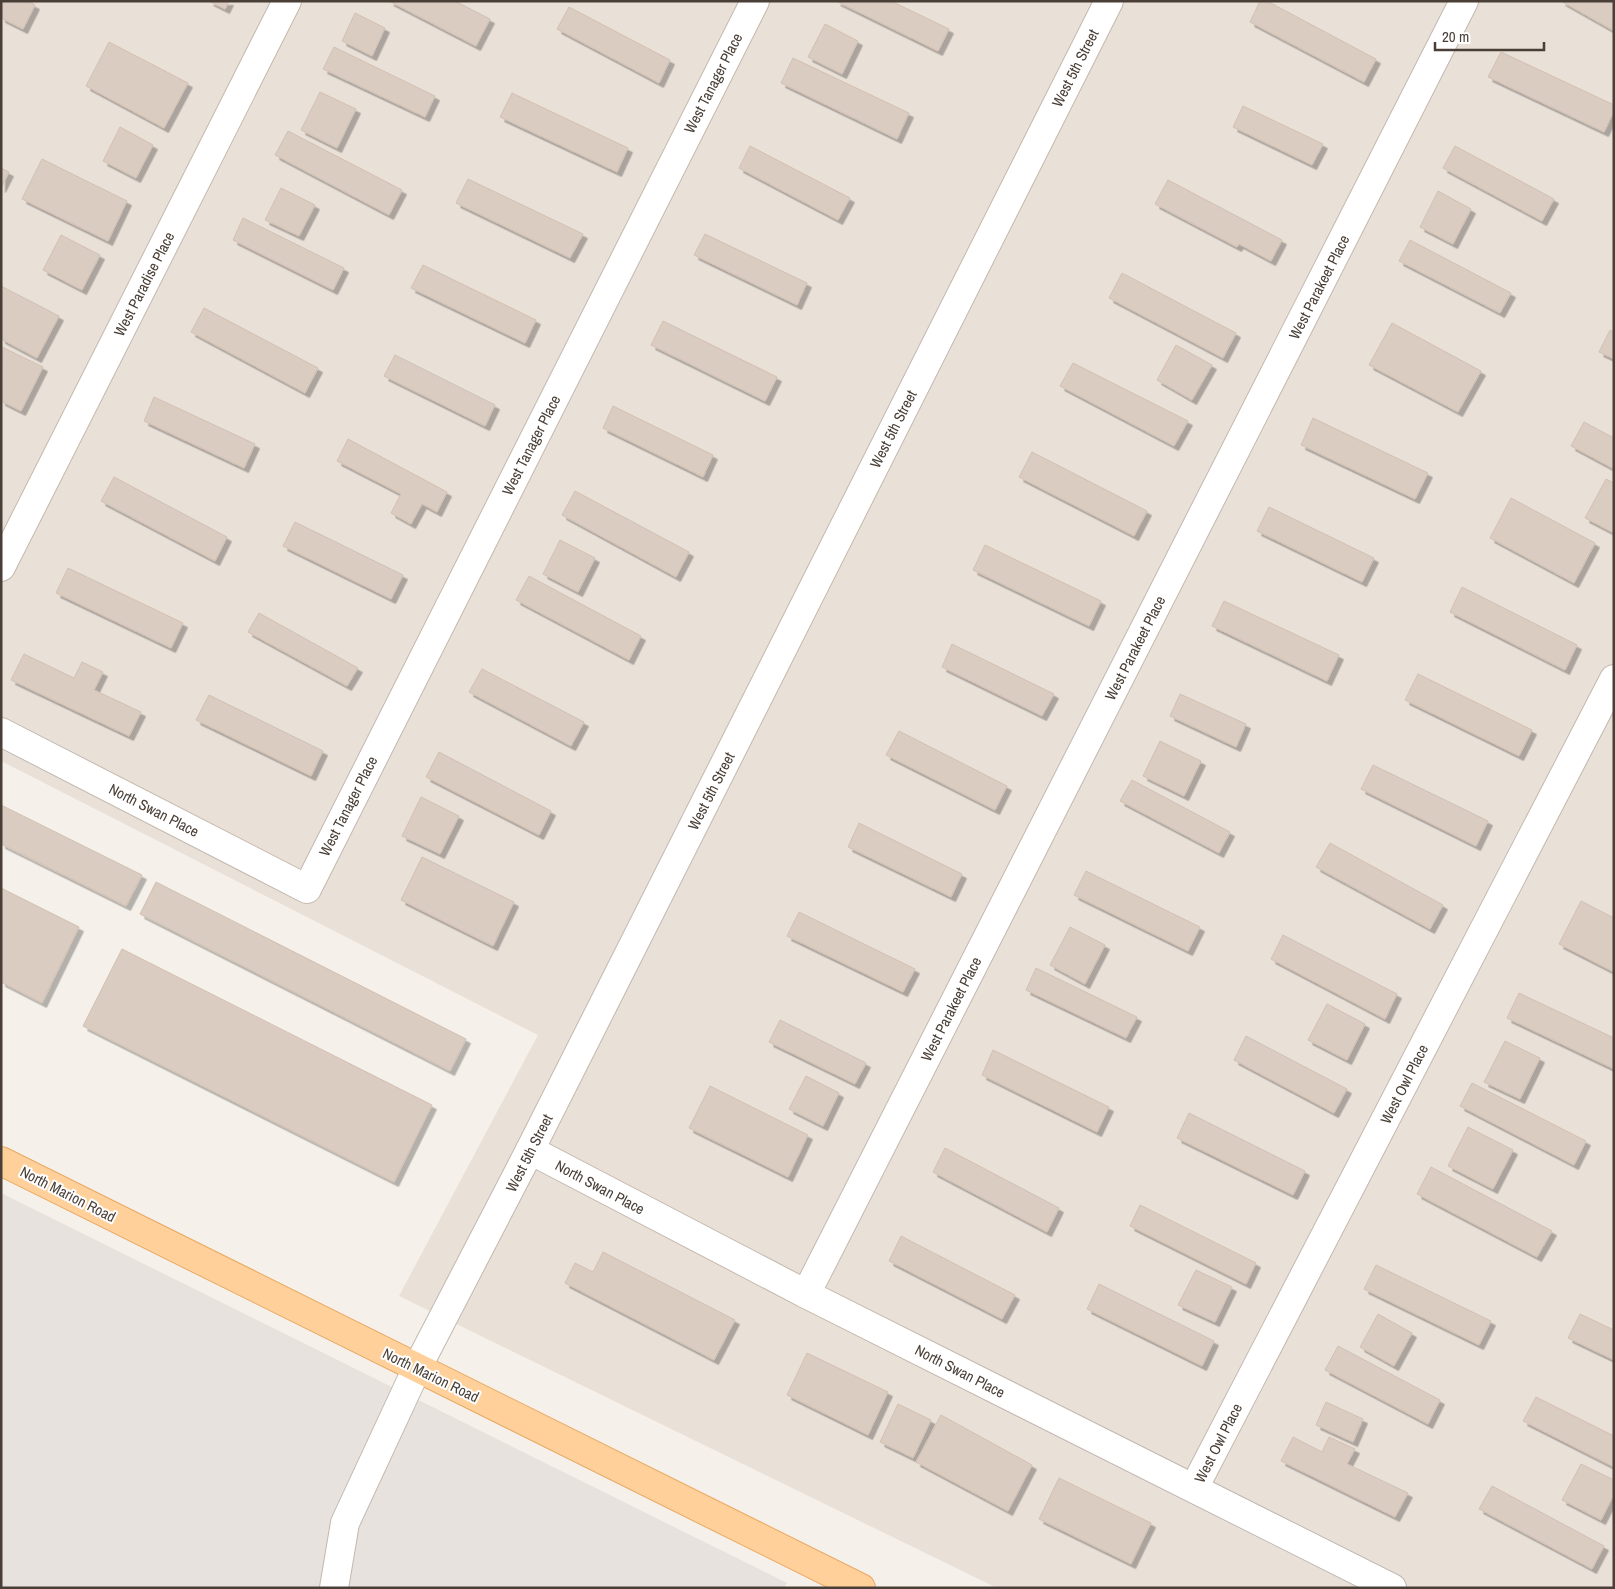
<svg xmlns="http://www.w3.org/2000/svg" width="1615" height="1589" viewBox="0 0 1615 1589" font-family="'Archivo Narrow',sans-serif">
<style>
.residential{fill:#e9e0d7}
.industrial{fill:#e8e2de}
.building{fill:#daccc1;stroke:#d2c0b1;filter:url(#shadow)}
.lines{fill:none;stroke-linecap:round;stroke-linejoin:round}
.minor-casing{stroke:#c4b8ae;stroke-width:30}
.major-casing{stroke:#e8a965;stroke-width:30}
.minor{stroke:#fff;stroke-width:28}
.major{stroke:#ffd099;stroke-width:28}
.labels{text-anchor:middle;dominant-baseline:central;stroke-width:4;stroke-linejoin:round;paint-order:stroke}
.street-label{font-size:15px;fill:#493f37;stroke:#fff}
</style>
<defs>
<filter id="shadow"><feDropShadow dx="4.5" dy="4.5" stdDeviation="0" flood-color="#0004"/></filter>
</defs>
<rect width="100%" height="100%" fill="#f5f0e9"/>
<path class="residential" d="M1 1H1614V1588H997L399 1296 538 1035 1 761Z"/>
<path class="industrial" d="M1 1193 787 1583 784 1588H1Z"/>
<g class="building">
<path d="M1 1H27L35 5 23 29 1 18Z"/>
<path d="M209 1H229L225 9Z"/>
<path d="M389 1H455L490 19 476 46Z"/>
<path d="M836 1H891L949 29 938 51Z"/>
<path d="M1260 1H1267L1376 59 1364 82 1250 22Z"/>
<path d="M1561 1H1610L1614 3V31Z"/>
<path d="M569 7 670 60 659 83 557 29Z"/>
<path d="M355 13 385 28 372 56 342 41Z"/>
<path d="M825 24 858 41 842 74 808 57Z"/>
<path d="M109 42 188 83 164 128 86 86Z"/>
<path d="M334 47 435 96 425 117 323 69Z"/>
<path d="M1501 52 1614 105V111L1604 132 1488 77Z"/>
<path d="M793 58 909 113 897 139 781 83Z"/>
<path d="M320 92 356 109 337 148 301 130Z"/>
<path d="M512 93 628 148 617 172 500 117Z"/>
<path d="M1243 106 1323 144 1312 165 1233 127Z"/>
<path d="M120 127 153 145 136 178 103 161Z"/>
<path d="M288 131 402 190 389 215 275 155Z"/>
<path d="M750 146 850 198 838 220 739 168Z"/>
<path d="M1455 146 1554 199 1542 221 1443 168Z"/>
<path d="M42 159 127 201 108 241 22 199Z"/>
<path d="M1 168 9 172 1 188Z"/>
<path d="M468 179 583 234 570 258 456 203Z"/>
<path d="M1168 180 1282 240 1271 261 1239 244 1237 247 1155 204Z"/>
<path d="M281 188 315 205 299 236 265 220Z"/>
<path d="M1438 191 1471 209 1453 244 1420 227Z"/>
<path d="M243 218 344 268 333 290 233 240Z"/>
<path d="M705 234 807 283 797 305 694 255Z"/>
<path d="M61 235 100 255 82 290 43 270Z"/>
<path d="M1410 240 1511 293 1500 313 1399 261Z"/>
<path d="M423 265 536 320 525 343 411 288Z"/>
<path d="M1122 273 1236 333 1223 358 1109 298Z"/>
<path d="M1 286 59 316 37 358 1 339Z"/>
<path d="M204 308 318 368 305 393 191 332Z"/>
<path d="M663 321 777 377 765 401 651 345Z"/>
<path d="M1392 323 1481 371 1458 412 1369 365Z"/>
<path d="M1610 330 1614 332V359L1599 352Z"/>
<path d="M1176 345 1212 365 1192 400 1157 380Z"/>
<path d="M2 347 43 367 21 411 1 401Z"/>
<path d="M395 355 495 405 485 426 384 376Z"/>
<path d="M1073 363 1188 421 1174 446 1060 386Z"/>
<path d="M154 397 255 444 244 468 144 421Z"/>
<path d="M613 406 713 455 703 477 603 428Z"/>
<path d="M1313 418 1428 473 1415 499 1301 445Z"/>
<path d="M1584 422 1614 438V469L1571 446Z"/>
<path d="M348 439 447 492 437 512 422 504 411 524 391 513 401 494 337 461Z"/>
<path d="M1032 452 1147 511 1134 536 1019 477Z"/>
<path d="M114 477 227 537 215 561 101 501Z"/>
<path d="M1606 479 1614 483V533L1585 518Z"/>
<path d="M575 491 689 552 676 577 562 515Z"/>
<path d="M1511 498 1595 543 1574 583 1490 538Z"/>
<path d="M1269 507 1374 558 1362 582 1257 531Z"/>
<path d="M295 522 403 575 391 599 283 546Z"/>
<path d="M560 540 595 558 578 592 543 574Z"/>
<path d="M985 545 1101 601 1089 626 973 570Z"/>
<path d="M68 568 183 623 171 648 56 593Z"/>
<path d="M529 576 641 636 629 660 516 600Z"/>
<path d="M1462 587 1577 645 1565 670 1450 612Z"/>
<path d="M1224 601 1339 655 1327 681 1212 626Z"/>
<path d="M259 613 358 668 347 686 248 632Z"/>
<path d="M952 644 1054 694 1042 716 942 667Z"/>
<path d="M24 654 74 678 82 662 103 672 94 690 141 712 129 736 11 680Z"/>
<path d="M482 669 584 722 571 746 469 692Z"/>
<path d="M1418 674 1532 730 1519 756 1405 700Z"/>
<path d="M1180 694 1246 724 1236 747 1170 716Z"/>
<path d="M209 695 323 751 311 776 196 720Z"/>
<path d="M899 731 1007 786 995 810 886 755Z"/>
<path d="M1160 741 1201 761 1184 796 1143 776Z"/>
<path d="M439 752 551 811 539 835 426 777Z"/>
<path d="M1373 765 1488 821 1476 846 1361 789Z"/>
<path d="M1132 780 1230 832 1219 853 1120 801Z"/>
<path d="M421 797 459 816 440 854 402 836Z"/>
<path d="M1 805 142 875 126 906 1 844Z"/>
<path d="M859 823 962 874 951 897 848 847Z"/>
<path d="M1330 843 1443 905 1430 929 1316 867Z"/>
<path d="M422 857 514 902 493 946 401 900Z"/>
<path d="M1086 871 1200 927 1188 951 1074 895Z"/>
<path d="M156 882 466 1039 450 1071 140 914Z"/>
<path d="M1 888 79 927 42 1003 1 982Z"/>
<path d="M1581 901 1614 918V972L1559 944Z"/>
<path d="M799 912 915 969 903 992 787 936Z"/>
<path d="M1070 927 1105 945 1085 984 1050 965Z"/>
<path d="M1283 935 1397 994 1385 1019 1271 959Z"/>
<path d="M122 949 432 1105 394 1182 83 1026Z"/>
<path d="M1036 968 1137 1017 1126 1038 1026 990Z"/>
<path d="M1519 993 1614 1038V1069L1507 1018Z"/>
<path d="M1327 1004 1365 1024 1347 1060 1308 1040Z"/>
<path d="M780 1020 866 1063 855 1084 769 1042Z"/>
<path d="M1246 1036 1347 1089 1334 1113 1234 1060Z"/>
<path d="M1505 1041 1540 1058 1520 1099 1484 1082Z"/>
<path d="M993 1050 1109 1107 1097 1132 982 1075Z"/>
<path d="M806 1076 839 1093 823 1126 789 1109Z"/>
<path d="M1472 1083 1586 1141 1574 1165 1460 1106Z"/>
<path d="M710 1086 808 1135 788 1177 689 1128Z"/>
<path d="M1189 1113 1305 1171 1293 1195 1177 1138Z"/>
<path d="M1468 1127 1513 1150 1493 1189 1448 1166Z"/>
<path d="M945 1148 1059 1208 1047 1232 933 1172Z"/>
<path d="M1431 1167 1552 1231 1537 1257 1417 1194Z"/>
<path d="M1140 1205 1256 1263 1246 1284 1130 1226Z"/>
<path d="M901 1236 1015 1295 1002 1319 889 1261Z"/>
<path d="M603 1252 735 1320 714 1360 565 1283 575 1263 593 1272Z"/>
<path d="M1376 1265 1491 1321 1479 1345 1364 1289Z"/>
<path d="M1196 1270 1232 1287 1215 1322 1178 1305Z"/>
<path d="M1099 1284 1214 1341 1202 1366 1087 1309Z"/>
<path d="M1378 1314 1412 1333 1394 1366 1360 1347Z"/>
<path d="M1580 1314 1614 1330V1360L1568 1338Z"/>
<path d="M1338 1346 1440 1400 1428 1424 1325 1370Z"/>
<path d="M807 1353 888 1392 868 1435 787 1395Z"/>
<path d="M1536 1397 1614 1436V1467L1523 1421Z"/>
<path d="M1326 1402 1363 1419 1353 1442 1316 1425Z"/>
<path d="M898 1404 931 1420 913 1458 880 1442Z"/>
<path d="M941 1415 1032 1465 1008 1511 916 1462Z"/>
<path d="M1293 1437 1322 1452 1329 1437 1355 1449 1347 1464 1408 1493 1395 1517 1281 1461Z"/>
<path d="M1581 1464 1614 1480V1494L1601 1520 1562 1500Z"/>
<path d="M1059 1478 1151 1523 1131 1564 1039 1519Z"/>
<path d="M1492 1486 1604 1546 1592 1569 1479 1509Z"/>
</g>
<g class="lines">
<defs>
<g id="minor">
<path d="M1 567 287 1"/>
<path d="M1 732 307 889 755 1"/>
<path d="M530 1150 806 1294 1392 1588"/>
<path d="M806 1294 1464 1"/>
<path d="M1194 1488 1614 679"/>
<path d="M334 1588 345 1523 417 1368 530 1150 1109 1"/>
</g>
<path id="major" d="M1 1161 861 1588"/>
</defs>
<use href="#minor" class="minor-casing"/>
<use href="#major" class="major-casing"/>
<use href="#minor" class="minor"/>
<use href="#major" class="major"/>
</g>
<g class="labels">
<g class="street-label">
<text transform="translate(1075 68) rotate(-63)">West 5th Street</text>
<text transform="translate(713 83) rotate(-63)">West Tanager Place</text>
<text transform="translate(144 284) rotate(-63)">West Paradise Place</text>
<text transform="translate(1319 287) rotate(-63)">West Parakeet Place</text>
<text transform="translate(893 429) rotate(-63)">West 5th Street</text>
<text transform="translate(531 445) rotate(-63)">West Tanager Place</text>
<text transform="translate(1135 648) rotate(-63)">West Parakeet Place</text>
<text transform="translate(711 791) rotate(-63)">West 5th Street</text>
<text transform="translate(348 806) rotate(-63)">West Tanager Place</text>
<text transform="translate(154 810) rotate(27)">North Swan Place</text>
<text transform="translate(951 1009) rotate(-63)">West Parakeet Place</text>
<text transform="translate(1404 1084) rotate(-63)">West Owl Place</text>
<text transform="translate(529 1153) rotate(-63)">West 5th Street</text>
<text transform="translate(600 1187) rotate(28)">North Swan Place</text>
<text transform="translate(68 1194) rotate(27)">North Marion Road</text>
<text transform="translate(960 1371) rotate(27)">North Swan Place</text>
<text transform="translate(431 1375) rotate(26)">North Marion Road</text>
<text transform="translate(1218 1443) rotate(-63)">West Owl Place</text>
</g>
</g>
<rect width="1615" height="1589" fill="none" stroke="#493f37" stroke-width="5"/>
<path d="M1435 42v8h109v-8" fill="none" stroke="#493f37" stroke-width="2.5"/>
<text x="1442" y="42" font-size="15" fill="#493f37" stroke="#ffffff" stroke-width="4" paint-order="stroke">20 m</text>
</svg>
